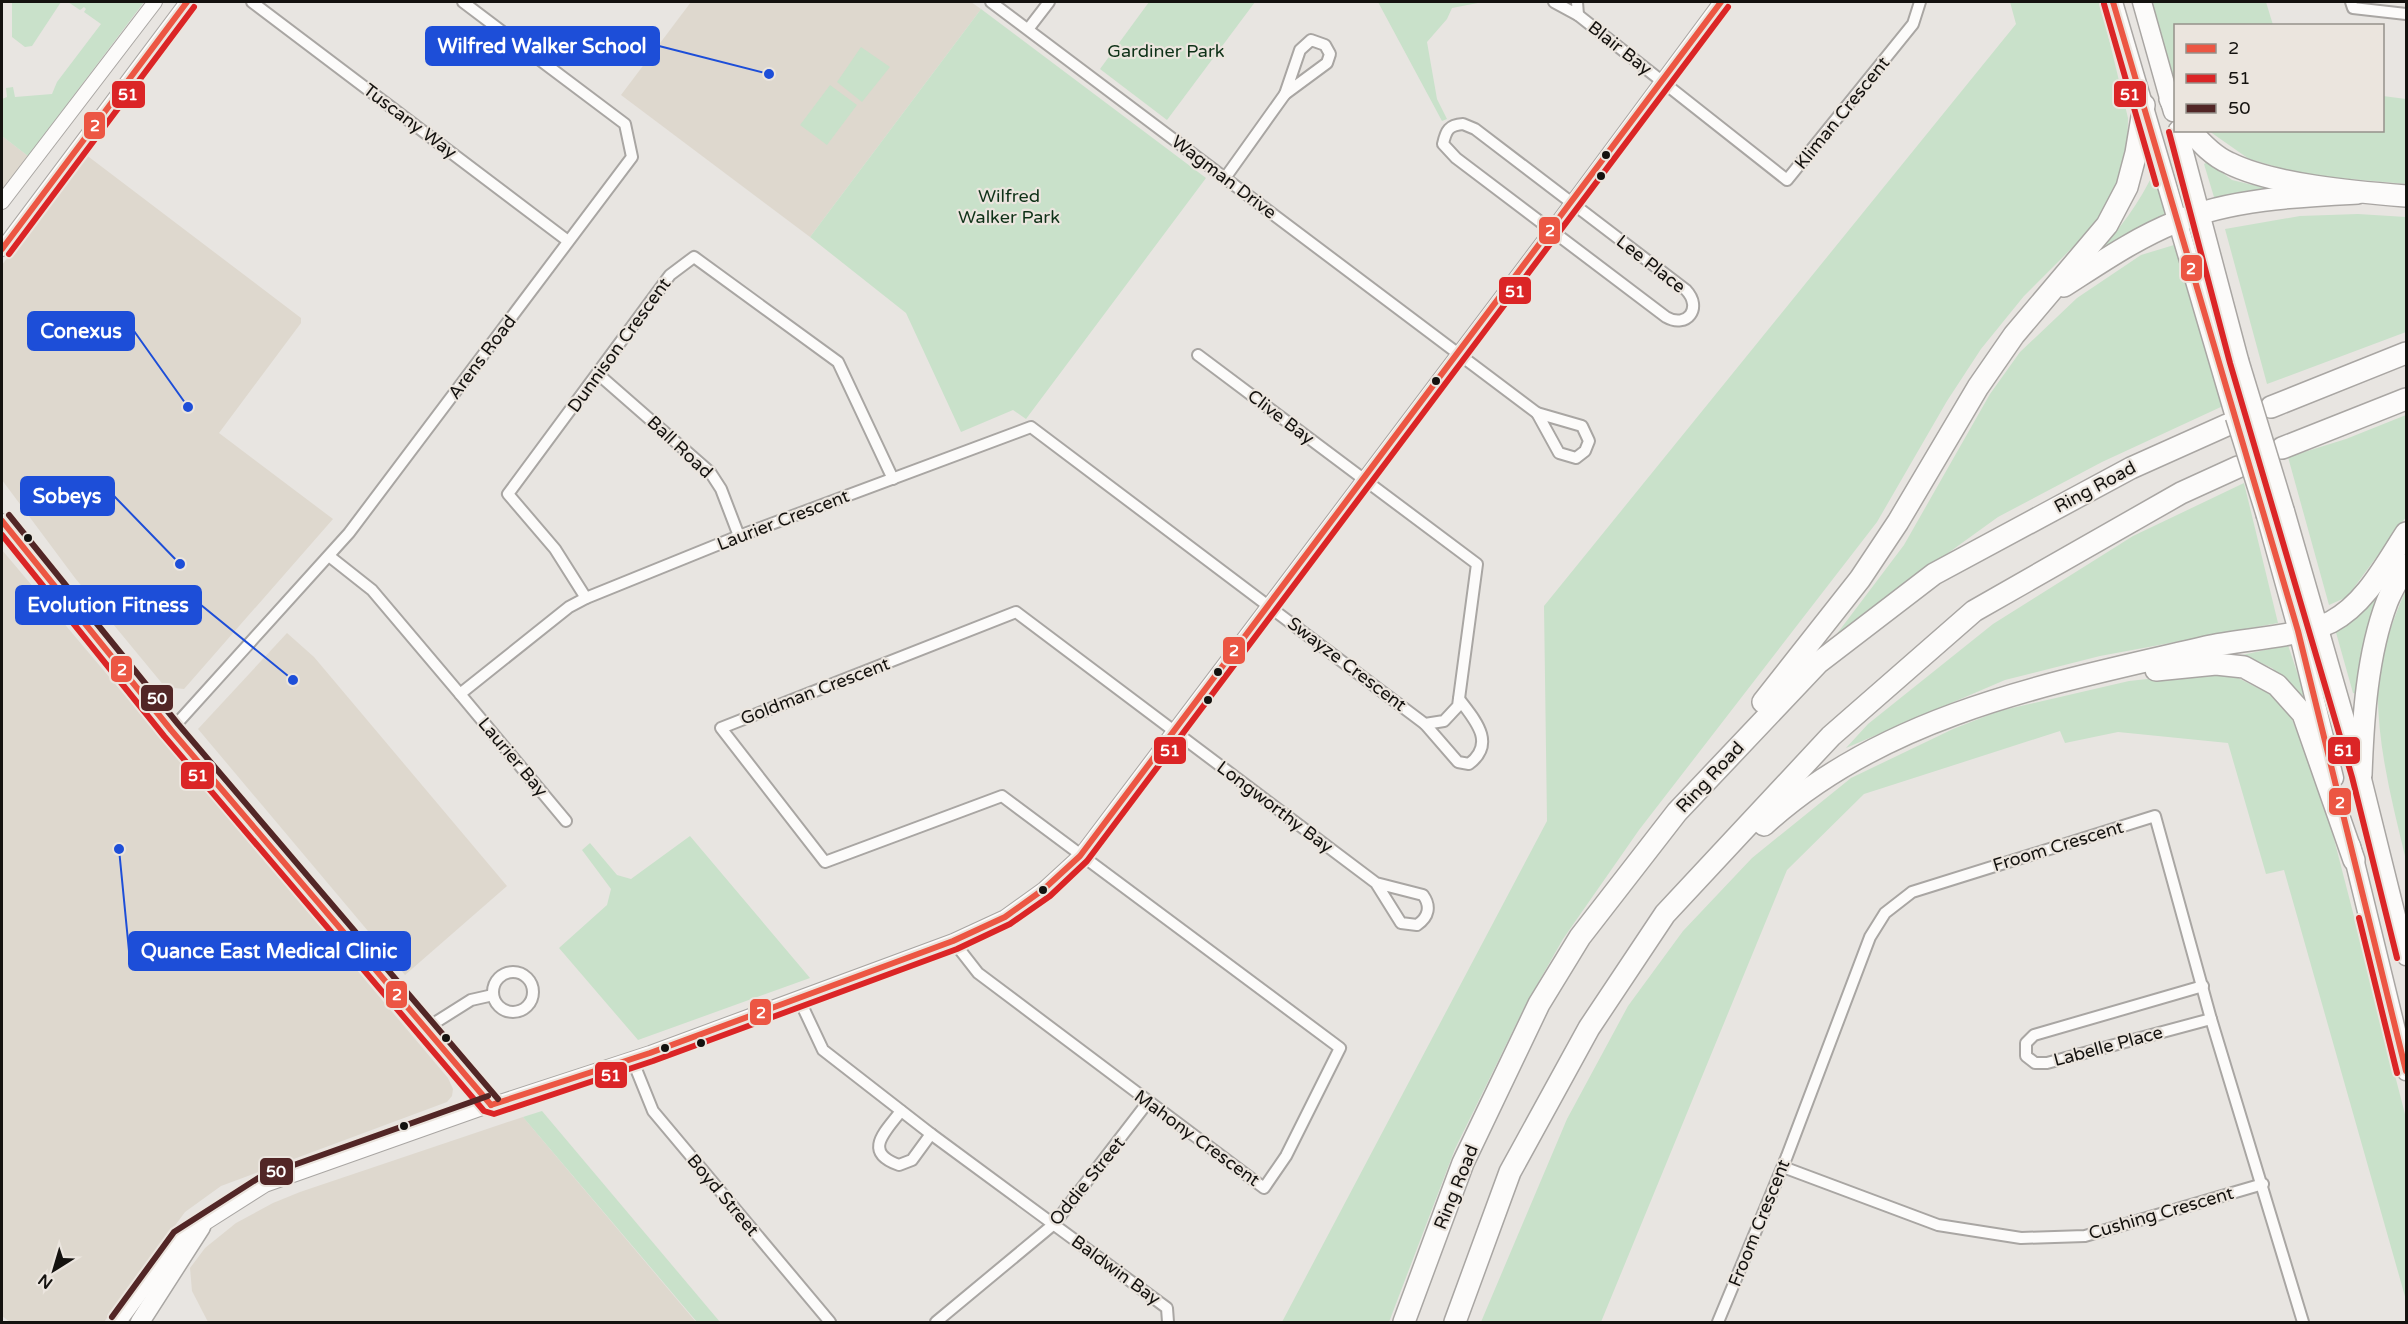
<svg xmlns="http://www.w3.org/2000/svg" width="2408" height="1324" viewBox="0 0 2408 1324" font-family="'Varela Round',sans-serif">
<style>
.built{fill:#ded8ce}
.green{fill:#c9e1ca}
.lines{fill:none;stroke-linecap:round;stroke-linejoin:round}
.minor-casing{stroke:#a9a6a3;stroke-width:14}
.tertiary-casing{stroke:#a9a6a3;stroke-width:16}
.primary-casing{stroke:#a9a6a3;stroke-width:21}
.trunk-casing{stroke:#a9a6a3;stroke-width:21}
.motorway-casing{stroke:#a9a6a3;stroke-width:24}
.minor{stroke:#fcfbfa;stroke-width:10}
.tertiary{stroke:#fcfbfa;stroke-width:14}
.primary{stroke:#fcfbfa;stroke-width:18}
.trunk{stroke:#fcfbfa;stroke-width:18}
.motorway{stroke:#fcfbfa;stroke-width:21}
.primary-bridge-casing{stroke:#a9a6a3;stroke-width:21;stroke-linecap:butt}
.primary-bridge{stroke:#fcfbfa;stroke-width:18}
.bus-1-casing{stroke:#ebe5de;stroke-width:10}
.bus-2-casing{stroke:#ebe5de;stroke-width:10}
.bus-3-casing{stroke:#ebe5de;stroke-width:10}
.bus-1{stroke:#ec5643;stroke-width:6}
.bus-2{stroke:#db2526;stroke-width:6}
.bus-3{stroke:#522626;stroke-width:6}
.bus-dot{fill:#14120f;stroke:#ebe5de;stroke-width:2}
.labels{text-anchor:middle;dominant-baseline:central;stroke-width:4.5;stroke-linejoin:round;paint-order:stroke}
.street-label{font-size:18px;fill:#14120f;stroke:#ebe5de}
.park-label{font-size:18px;fill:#0e3117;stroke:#ebe5de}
.leader{fill:none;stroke:#1d4ed8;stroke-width:2}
.callout-dot{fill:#1d4ed8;stroke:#ebe5de;stroke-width:2}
.callout{fill:#1d4ed8;stroke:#1d4ed8;stroke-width:2}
.callout-label{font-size:20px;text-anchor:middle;font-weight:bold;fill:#fff}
.line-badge{stroke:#ebe5de;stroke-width:2}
.badge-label{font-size:16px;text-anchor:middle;font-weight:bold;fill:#fff}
</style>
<rect width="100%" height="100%" fill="#e8e5e1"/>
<g class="built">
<path d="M691 2H971L981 9 810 237 621 95Z"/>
<path d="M2 136 28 156 2 190Z"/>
<path d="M85 154 301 318V323L219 433 333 519 184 689 165 687 75 578 2 480V265Z"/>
<path d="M2 550 448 1078 453 1089 452 1096 447 1102 221 1186 185 1212 104 1322H10L2 1316Z"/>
<path d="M287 633 314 657 507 886 405 975 198 729Z"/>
<path d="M523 1117 696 1322H208L192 1291 190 1268 205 1248 236 1223 273 1203 300 1192Z"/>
</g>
<g class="green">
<path d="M12 2H61L32 46 25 47 12 37Z"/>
<path d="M68 2H144L28 156 2 136V99L7 97 6 88 13 87 15 97 52 94 57 82 101 24 84 12 86 9 84 7 80 10Z"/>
<path d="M1149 2H1255L1167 120 1100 69Z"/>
<path d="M1378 2H1483L1452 8 1447 19 1427 42 1437 99 1447 119 1442 121Z"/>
<path d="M2010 2H2100L2128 118 2127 156 2113 199 2085 235 2024 296 1981 349 1947 401 1877 522 1639 830 1563 939 1525 1006 1455 1149 1389 1322H1282L1547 821 1544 606 2016 24Z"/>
<path d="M2151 2H2266L2273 25 2176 26 2175 87Z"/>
<path d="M981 9 1206 178 1026 419 1013 410 961 432 906 313 810 237Z"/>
<path d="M861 47 890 67 862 102 837 82Z"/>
<path d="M830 85 857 105 827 145 800 125Z"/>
<path d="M2383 96 2406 99V184L2305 175 2249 159 2209 131 2382 130Z"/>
<path d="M2208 162 2232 180 2274 190 2217 207 2204 164Z"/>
<path d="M2155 170 2169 222 2094 256C2120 229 2139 204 2155 170Z"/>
<path d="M2358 214 2406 217V332L2267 384 2225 229 2300 216Z"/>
<path d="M2174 245 2223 406 2102 462 1998 517 1912 579 1838 639 1836 635 1904 545 1990 394 2020 352 2077 298 2141 255Z"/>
<path d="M2406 415V517L2347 597 2329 605 2288 457 2346 439Z"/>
<path d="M2244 483 2278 623 2100 656 2005 680 1846 748 1868 724 1993 624 2133 536Z"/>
<path d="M2385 578 2357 694 2353 693 2335 629Z"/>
<path d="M2406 589V860C2392 802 2376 742 2378 682 2379 656 2396 613 2406 589Z"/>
<path d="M2288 645 2306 699 2272 668 2242 655Z"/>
<path d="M2194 674H2230L2270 694 2290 714 2326 808 2406 1118V1300L2284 870 2266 874 2228 743 2118 732 2065 743 2060 731 1864 794 1787 870 1601 1322H1481L1567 1119 1628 1006 1683 931 1752 858 1851 778 1953 729 1999 711 2129 681Z"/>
<path d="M690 836 810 978 638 1040 559 948 607 905 611 889 582 850 590 843 617 875 631 879Z"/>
<path d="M542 1111 720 1322H697L523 1117Z"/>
</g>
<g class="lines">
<defs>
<g id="minor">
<path d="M252 2 568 241"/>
<path d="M991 2 1537 413"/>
<path d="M1554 2 1578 15 1577 2"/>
<path d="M2351 2 2353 8 2406 14"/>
<path d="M1578 15 1787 180 1913 24 1920 2"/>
<path d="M1029 28 1049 2"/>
<path d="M1311 40 1325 45 1330 54 1327 63 1285 94 1300 50Z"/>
<path d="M1463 124 1475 129 1686 290C1703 308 1687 329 1666 317L1456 158 1443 144C1446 130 1449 125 1463 124Z"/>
<path d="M1225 178 1285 94"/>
<path d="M598 374 710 472 721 489 739 536"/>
<path d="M1537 413 1582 426 1589 441 1585 451 1576 458 1559 453Z"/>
<path d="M329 556 372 590 460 694 569 607 586 598 739 536 1031 427 1425 724 1444 721 1458 706 1477 564 1198 355"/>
<path d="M586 598 555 549 508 494 670 275 694 257 838 362 893 479"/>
<path d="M460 694 566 821"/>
<path d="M1425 724 1458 762 1469 764C1497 743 1474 719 1459 699"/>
<path d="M171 730 349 533 632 157 625 124 463 2"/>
<path d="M953 941 978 973 1264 1188 1286 1156 1340 1048 1002 796 825 862 721 728 1016 612 1376 883 1401 923 1417 925C1429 917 1431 906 1423 895L1376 883"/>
<circle cx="513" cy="992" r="20"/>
<path d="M2203 986 2034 1035 2026 1043V1056L2035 1063H2047L2211 1019"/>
<path d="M799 999 823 1050 931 1134 1167 1308 1168 1322"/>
<path d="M425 1029 471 1000 493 995"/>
<path d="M632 1059 653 1111 830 1322"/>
<path d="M901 1111C885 1132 862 1152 899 1165L912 1160 931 1134"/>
<path d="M1783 1167 1938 1225 2021 1238 2085 1236 2263 1184"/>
<path d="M936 1322 1054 1224 1148 1102"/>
<path d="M1718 1322 1787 1156 1870 937 1885 913 1912 892 2155 816 2211 1019 2303 1322"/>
</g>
<g id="tertiary">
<path d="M2 202 155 2"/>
<path d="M2 249 187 2"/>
<path d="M2 521 171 730 491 1105"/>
<path d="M119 1322 180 1239 265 1185 491 1105 650 1053 953 941 1005 917 1044 889 1080 856 1552 230 1721 2"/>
</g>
<g id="primary">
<path d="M2113 2 2235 417"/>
<path d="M2142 2 2173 112"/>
<path d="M2178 130 2239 360"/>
<path d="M2285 511 2361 775 2406 956"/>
<path d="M2266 516 2298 631 2334 778"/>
<path d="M2351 846 2406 1071"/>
</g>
<path id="trunk" d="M140 1322 201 1227"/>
<g id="motorway">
<path d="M2170 99 2176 111"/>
<path d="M2190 130C2201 143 2213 156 2229 163 2273 185 2356 192 2406 196"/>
<path d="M2064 286C2100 263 2136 238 2176 222 2231 199 2299 196 2358 193"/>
<path d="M2271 407 2406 353"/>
<path d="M2282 448 2406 399"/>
<path d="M2156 670 2216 664 2244 667 2277 685 2303 714 2354 860"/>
<path d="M1763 702 1860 579 1898 522 1978 387 2014 335 2107 225 2127 187 2136 153 2144 105"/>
<path d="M2361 775C2363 719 2367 655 2387 602 2392 589 2400 577 2406 565"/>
<path d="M1764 825C1885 714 2052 683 2206 647 2242 639 2300 637 2331 622 2366 603 2385 565 2406 533"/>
<path d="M1404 1322 1463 1163 1539 1004 1580 937 1677 812 1818 663 1934 574 2131 468 2227 425"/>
<path d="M1455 1322 1510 1172 1589 1028 1665 914 1831 736 1974 611 2181 493 2238 467"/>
</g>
</defs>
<use href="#minor" class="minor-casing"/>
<use href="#tertiary" class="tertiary-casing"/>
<use href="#primary" class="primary-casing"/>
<use href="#trunk" class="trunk-casing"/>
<use href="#motorway" class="motorway-casing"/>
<use href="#minor" class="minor"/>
<use href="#tertiary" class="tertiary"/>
<use href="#primary" class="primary"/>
<use href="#trunk" class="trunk"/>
<use href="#motorway" class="motorway"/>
<defs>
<g id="primary-bridge">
<path d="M2239 360 2285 511"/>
<path d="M2235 417 2266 516"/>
</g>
</defs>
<use href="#primary-bridge" class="primary-bridge-casing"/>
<use href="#primary-bridge" class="primary-bridge"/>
<defs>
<g id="bus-1">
<path d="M2113 2 2298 631 2406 1071"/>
<path d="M2 249 187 2"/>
<path d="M2 521 171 730 491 1105"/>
<path d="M491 1105 650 1053 953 941 1005 917 1044 889 1080 856 1721 2"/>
</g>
<g id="bus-2">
<path d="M2104 4 2156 184"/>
<path d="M2169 132 2230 363 2352 777 2397 958"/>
<path d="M9 254 194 7"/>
<path d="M2 535 164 736 484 1111 494 1114 653 1061 957 949 1010 924 1050 896 1087 861 1728 7"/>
<path d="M2359 918 2397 1073"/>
</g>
<g id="bus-3">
<path d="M9 515 178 724 498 1099"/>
<path d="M112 1317 174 1232 260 1177 488 1096"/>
</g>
</defs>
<use href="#bus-1" class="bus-1-casing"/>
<use href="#bus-2" class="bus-2-casing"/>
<use href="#bus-3" class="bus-3-casing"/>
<use href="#bus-1" class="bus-1"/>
<use href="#bus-2" class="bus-2"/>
<use href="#bus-3" class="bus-3"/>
</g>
<g class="bus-dot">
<circle cx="1606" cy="155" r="5"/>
<circle cx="1601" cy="176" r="5"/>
<circle cx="1436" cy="381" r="5"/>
<circle cx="28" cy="538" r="5"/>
<circle cx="1218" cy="672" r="5"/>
<circle cx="1208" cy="700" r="5"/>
<circle cx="1043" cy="890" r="5"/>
<circle cx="446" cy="1038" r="5"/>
<circle cx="701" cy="1043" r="5"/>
<circle cx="665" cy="1048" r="5"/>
<circle cx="404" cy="1126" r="5"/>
</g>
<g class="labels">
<g class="street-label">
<text transform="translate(1620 48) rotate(38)">Blair Bay</text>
<text transform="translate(1842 113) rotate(-51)">Kliman Crescent</text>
<text transform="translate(410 121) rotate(37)">Tuscany Way</text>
<text transform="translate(1224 177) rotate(37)">Wagman Drive</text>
<text transform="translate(1651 264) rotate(38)">Lee Place</text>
<text transform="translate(619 345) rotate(-54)">Dunnison Crescent</text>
<text transform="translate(482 357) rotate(-53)">Arens Road</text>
<text transform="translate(1281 417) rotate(37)">Clive Bay</text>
<text transform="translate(680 447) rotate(43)">Ball Road</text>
<text transform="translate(2095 487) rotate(-28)">Ring Road</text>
<text transform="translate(783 520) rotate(-21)">Laurier Crescent</text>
<text transform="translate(1347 664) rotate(37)">Swayze Crescent</text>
<text transform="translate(815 691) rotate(-21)">Goldman Crescent</text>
<text transform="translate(513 757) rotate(50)">Laurier Bay</text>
<text transform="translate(1710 777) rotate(-47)">Ring Road</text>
<text transform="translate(1275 807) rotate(37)">Longworthy Bay</text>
<text transform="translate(2058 846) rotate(-17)">Froom Crescent</text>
<text transform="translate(2108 1046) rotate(-15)">Labelle Place</text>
<text transform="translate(1197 1138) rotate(36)">Mahony Crescent</text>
<text transform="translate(1087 1181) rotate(-51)">Oddie Street</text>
<text transform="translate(1456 1187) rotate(-68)">Ring Road</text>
<text transform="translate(723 1195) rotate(50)">Boyd Street</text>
<text transform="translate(2161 1213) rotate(-16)">Cushing Crescent</text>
<text transform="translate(1759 1223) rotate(-68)">Froom Crescent</text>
<text transform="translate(1116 1270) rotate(36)">Baldwin Bay</text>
</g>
<g class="park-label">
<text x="1166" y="51">Gardiner Park</text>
<text x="1009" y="196">Wilfred<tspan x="1009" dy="21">Walker Park</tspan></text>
</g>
</g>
<path class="leader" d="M769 74L659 46M188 407L134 331M180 564L114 496M293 680L201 605M119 849L129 951"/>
<g class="callout-dot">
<circle cx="769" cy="74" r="6"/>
<circle cx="188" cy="407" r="6"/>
<circle cx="180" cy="564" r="6"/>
<circle cx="293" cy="680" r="6"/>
<circle cx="119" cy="849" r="6"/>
</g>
<g class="callout">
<rect x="426" y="27" width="233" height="38" rx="6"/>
<rect x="28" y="312" width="106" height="38" rx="6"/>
<rect x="21" y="477" width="93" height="38" rx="6"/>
<rect x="16" y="586" width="185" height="38" rx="6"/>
<rect x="129" y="932" width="281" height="38" rx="6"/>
</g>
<g class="callout-label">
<text x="542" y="53">Wilfred Walker School</text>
<text x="81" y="338">Conexus</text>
<text x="67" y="503">Sobeys</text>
<text x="108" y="612">Evolution Fitness</text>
<text x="269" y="958">Quance East Medical Clinic</text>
</g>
<g class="line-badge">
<rect x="2113" y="80" width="34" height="28" rx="6" fill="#db2526"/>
<rect x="111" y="80" width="35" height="29" rx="6" fill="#db2526"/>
<rect x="83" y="111" width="23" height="29" rx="6" fill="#ec5643"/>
<rect x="1538" y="216" width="23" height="29" rx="6" fill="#ec5643"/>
<rect x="2180" y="254" width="23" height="28" rx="6" fill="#ec5643"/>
<rect x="1498" y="276" width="34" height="29" rx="6" fill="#db2526"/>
<rect x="1222" y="636" width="24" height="29" rx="6" fill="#ec5643"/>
<rect x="110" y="655" width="23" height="28" rx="6" fill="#ec5643"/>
<rect x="140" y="684" width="34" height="28" rx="6" fill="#522626"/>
<rect x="2327" y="736" width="34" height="29" rx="6" fill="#db2526"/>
<rect x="1153" y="736" width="34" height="29" rx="6" fill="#db2526"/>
<rect x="180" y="761" width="35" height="29" rx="6" fill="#db2526"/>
<rect x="2328" y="787" width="24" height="29" rx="6" fill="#ec5643"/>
<rect x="385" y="980" width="23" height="29" rx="6" fill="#ec5643"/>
<rect x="749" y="998" width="23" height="28" rx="6" fill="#ec5643"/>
<rect x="594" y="1061" width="34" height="28" rx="6" fill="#db2526"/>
<rect x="259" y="1157" width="35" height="29" rx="6" fill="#522626"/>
</g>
<g class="badge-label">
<text x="2130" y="100">51</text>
<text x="128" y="100">51</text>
<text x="95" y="131">2</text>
<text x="1550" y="236">2</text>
<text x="2191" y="274">2</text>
<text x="1515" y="297">51</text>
<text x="1234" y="656">2</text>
<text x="122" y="675">2</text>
<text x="157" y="704">50</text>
<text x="2344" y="756">51</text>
<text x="1170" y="756">51</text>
<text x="198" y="781">51</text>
<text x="2340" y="808">2</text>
<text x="397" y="1000">2</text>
<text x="761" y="1018">2</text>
<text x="611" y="1081">51</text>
<text x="276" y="1177">50</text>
</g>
<rect width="2408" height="1324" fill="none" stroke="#14120f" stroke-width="6"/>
<rect x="2174" y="24" width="210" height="108" fill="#ebe5de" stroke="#95918b" stroke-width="1.5"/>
<rect x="2186" y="44" width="30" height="9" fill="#ec5643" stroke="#95918b" stroke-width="1.5"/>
<text x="2228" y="54" font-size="18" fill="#14120f">2</text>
<rect x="2186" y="74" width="30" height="9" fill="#db2526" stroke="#95918b" stroke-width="1.5"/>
<text x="2228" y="84" font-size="18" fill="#14120f">51</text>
<rect x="2186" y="104" width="30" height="9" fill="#522626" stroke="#95918b" stroke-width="1.5"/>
<text x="2228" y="114" font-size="18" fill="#14120f">50</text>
<g transform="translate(54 1270) rotate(217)" stroke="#ebe5de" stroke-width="4.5" paint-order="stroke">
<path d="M0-4.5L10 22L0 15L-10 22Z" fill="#14120f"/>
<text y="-9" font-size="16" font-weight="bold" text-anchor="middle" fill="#14120f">N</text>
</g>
</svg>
